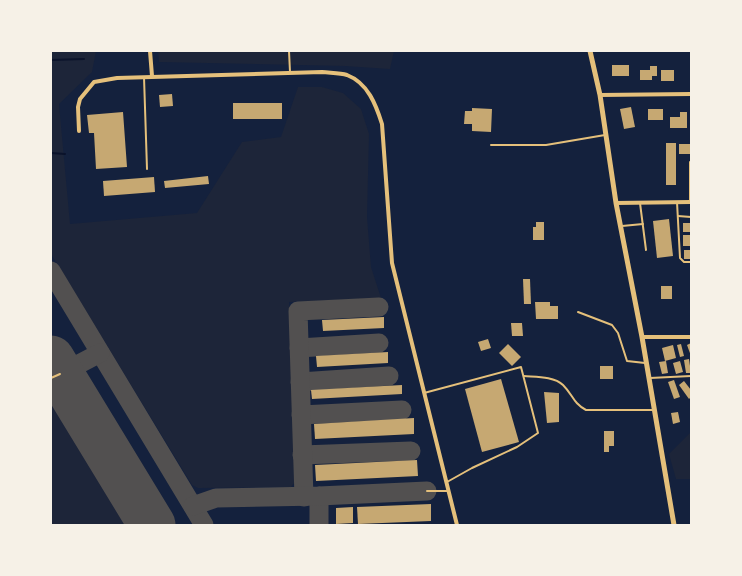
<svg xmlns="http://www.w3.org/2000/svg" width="742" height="576" viewBox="0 0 742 576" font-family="Manrope,sans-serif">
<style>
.green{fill:#1d2539}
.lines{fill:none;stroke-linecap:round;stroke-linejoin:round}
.stream{stroke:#0b132b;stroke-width:2}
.taxiway{stroke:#525050;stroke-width:19}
.runway{stroke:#525050;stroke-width:47}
.building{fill:#c6a872}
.service{stroke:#e5c07b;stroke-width:2}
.minor{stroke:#e5c07b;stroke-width:4}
.tertiary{stroke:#e5c07b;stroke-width:5}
</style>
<rect width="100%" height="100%" fill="#14213d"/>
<g class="green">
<path d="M51 51H96L92 72 59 104 70 224 197 213 242 142 281 137 298 87H322L343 93 361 109 369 134 367 217 371 267 381 298 289 302 296 481 291 487 198 488 192 485 51 254Z"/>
<path d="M158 51H394L390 69 345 66 159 62Z"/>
<path d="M51 395 130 525H51Z"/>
<path d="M691 432V479H676L669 454Z"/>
</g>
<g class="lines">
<g class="stream">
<path d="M51 60 84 59"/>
<path d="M51 153 65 154"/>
</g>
<g class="taxiway">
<path d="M51 271 204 525"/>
<path d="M299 348 379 343"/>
<path d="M60 374 100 353"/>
<path d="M300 382 389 376"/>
<path d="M301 415 402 410"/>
<path d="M302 455 411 451"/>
<path d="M319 496V525"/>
<path d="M304 497 298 311 379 307"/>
<path d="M193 506 216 498 319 496 427 491"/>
</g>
<path class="runway" d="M51 359 152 525"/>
</g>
<g class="building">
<rect x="612" y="65" width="17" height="11"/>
<path d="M650 66H657V76H652V80H640V70H650Z"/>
<rect x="661" y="70" width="13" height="11"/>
<path d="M172 94 173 106 160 107 159 95Z"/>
<rect x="233" y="103" width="49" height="16"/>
<path d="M631 107 635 127 624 129 620 109Z"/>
<path d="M472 108 492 109 491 132 472 131V124H464L465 111H472Z"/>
<rect x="648" y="109" width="15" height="11"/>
<path d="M123 112 127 167 96 169 94 133H89L87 115Z"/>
<path d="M680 112H687V128H670V117H680Z"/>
<rect x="666" y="143" width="10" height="42"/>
<rect x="679" y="144" width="12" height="10"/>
<path d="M208 176 209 184 165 188 164 181Z"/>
<path d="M154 177 155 192 104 196 103 181Z"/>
<path d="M669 219 673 256 657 258 653 221Z"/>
<path d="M536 222H544V240H533V227H536Z"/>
<rect x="683" y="223" width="8" height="9"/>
<rect x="683" y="235" width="8" height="11"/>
<rect x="684" y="250" width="7" height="9"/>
<path d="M523 279H530L531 304H524Z"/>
<rect x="661" y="286" width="11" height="13"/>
<path d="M535 302H550V306H558V319H536Z"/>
<path d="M384 317V328L323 331 322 320Z"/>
<path d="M511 323H522L523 336H512Z"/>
<path d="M488 339 491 348 481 351 478 342Z"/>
<path d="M691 343V356L687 345Z"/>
<path d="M508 344 521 357 512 366 499 353Z"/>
<path d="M681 344 684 356 680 357 677 345Z"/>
<path d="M673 345 676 358 665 361 662 348Z"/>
<path d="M388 352V363L317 367 316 356Z"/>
<path d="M689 359 691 373H686L684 360Z"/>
<path d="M666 361 668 373 662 374 659 362Z"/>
<path d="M680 361 683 372 676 374 673 363Z"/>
<rect x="600" y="366" width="13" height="13"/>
<path d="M501 379 519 442 482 452 465 389Z"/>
<path d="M674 380 680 397 674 399 668 382Z"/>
<path d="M684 381 691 390V397L689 399 679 385Z"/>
<path d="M402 385V394L312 399 311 390Z"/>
<path d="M544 392 559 393V422L547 423Z"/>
<path d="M678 412 680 422 673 424 671 413Z"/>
<path d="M414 418V434L315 439 314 424Z"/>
<path d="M604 431H614V446H609V452H604Z"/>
<path d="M417 460 418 476 316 481 315 465Z"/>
<path d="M431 504V521L358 524 357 507Z"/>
<path d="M353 507V523L336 524V508Z"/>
</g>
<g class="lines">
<g class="service">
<path d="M289 51 290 72"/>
<path d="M144 77 147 169"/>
<path d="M491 145H546L605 135"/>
<path d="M677 202 680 258 684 262H691"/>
<path d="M690 202V162"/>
<path d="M640 203 646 250"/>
<path d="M678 216 691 217"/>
<path d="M622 226 643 224"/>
<path d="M578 312 612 325 618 333 627 361 645 363"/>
<path d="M524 376C535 377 554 376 563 385 573 395 573 403 586 410H653"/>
<path d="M51 378 60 374"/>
<path d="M650 378 691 376"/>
<path d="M424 393 521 367 538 433 517 447 472 468 447 482"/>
<path d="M427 491H447"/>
</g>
<g class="minor">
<path d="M150 51 152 76"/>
<path d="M600 95 691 94"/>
<path d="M79 131 78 107 80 99 94 82 117 78 322 72C330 73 340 73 347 75 368 83 376 105 382 124L392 263 457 525"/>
<path d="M616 203 691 202"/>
<path d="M642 337H691"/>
</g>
<path class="tertiary" d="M590 51 600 95 616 203 642 337 674 525"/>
</g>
<rect width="742" height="576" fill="none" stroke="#f6f1e7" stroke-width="104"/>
</svg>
